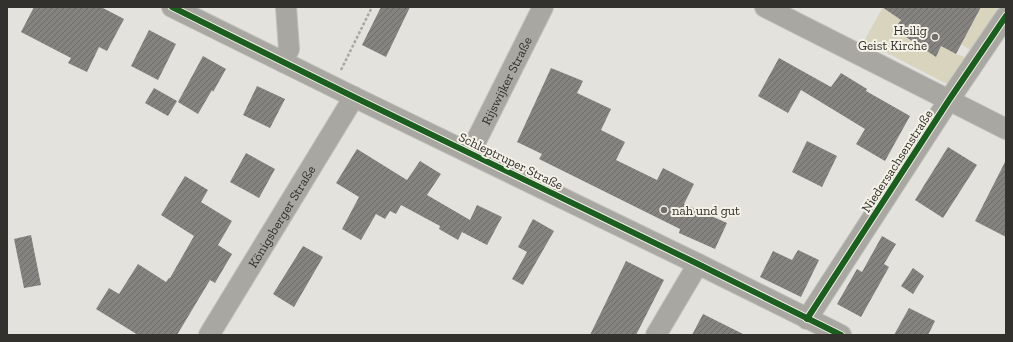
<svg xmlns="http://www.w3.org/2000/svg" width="1013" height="342" viewBox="0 0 1013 342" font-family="'Zilla Slab',serif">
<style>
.green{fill:#d9d4be}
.building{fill:url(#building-hatch)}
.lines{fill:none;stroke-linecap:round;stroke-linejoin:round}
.minor-casing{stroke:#bfbebb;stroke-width:22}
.path{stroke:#aaa8a2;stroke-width:2.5;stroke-dasharray:3 2;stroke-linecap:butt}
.minor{stroke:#a9a7a1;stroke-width:20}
.cycleway-casing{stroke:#f4f2e7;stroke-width:8}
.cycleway{stroke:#1b5e20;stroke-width:6}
.poi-dot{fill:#706f6b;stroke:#f4f2e7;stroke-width:1.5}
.labels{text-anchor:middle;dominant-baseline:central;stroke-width:4;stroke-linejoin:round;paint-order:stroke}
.poi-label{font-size:13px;fill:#32312d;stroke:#f4f2e7;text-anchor:end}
.street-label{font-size:13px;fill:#32312d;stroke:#f4f2e7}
</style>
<defs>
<pattern id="building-hatch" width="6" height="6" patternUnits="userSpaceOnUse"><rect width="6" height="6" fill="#848380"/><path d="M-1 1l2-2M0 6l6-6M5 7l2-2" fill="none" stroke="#6d6c69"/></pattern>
</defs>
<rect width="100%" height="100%" fill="#e3e2dd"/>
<g class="green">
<path d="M883 7 901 20 894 30 936 56 941 46 956 54 965 57 949 83H945L864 41Z"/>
<path d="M981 7H999L970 50 961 44Z"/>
</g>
<g class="building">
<path d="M34 7H101L124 19 107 51 99 47 87 72 68 63 71 58 21 32Z"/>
<path d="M381 7H410L386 57 362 45Z"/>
<path d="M882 7H981L956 54 941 46 936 57 894 29 901 20Z"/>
<path d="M149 30 176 44 158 80 131 66Z"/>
<path d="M203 56 226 69 213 92 212 90 198 114 178 102Z"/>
<path d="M779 58 831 87 841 73 867 89 866 91 910 116 885 161 856 144 865 129 801 90 788 113 758 96Z"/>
<path d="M551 68 583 81 577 93 611 109 601 130 625 142 616 160 657 180 663 168 694 184 684 204 727 223 715 249 679 233 680 229 539 159 542 154 517 142Z"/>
<path d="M257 86 285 99 270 128 243 115Z"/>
<path d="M154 88 177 101 168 116 145 103Z"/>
<path d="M807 141 837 156 822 187 792 172Z"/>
<path d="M948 147 977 165 943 218 915 200Z"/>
<path d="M357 149 407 180 420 161 441 174 427 195 470 220 477 205 502 217 487 245 462 232 458 240 439 229 440 226 401 205 396 214 390 211 385 219 376 214 361 240 342 229 359 197 336 183Z"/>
<path d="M246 153 275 169 259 198 230 182Z"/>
<path d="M1006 160V237L975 221Z"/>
<path d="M185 176 208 190 201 202 232 221 218 245 232 254 215 283 210 280 177 335H138L96 309 109 288 119 294 138 264 166 282 169 278H170L194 236 161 215Z"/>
<path d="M533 219 554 231 523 285 512 279 527 252 518 247Z"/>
<path d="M31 235 41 285 24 288 14 239Z"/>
<path d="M882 236 896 244 884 264 889 267 861 317 837 304 857 269 862 272Z"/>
<path d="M303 246 323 257 294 307 273 294Z"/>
<path d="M798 250 819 260 801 297 760 277 773 251 792 260Z"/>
<path d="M626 261 664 280 636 335H590Z"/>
<path d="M913 268 924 276 913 294 901 286Z"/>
<path d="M909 308 935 321 928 335H894Z"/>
<path d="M703 314 745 335H692Z"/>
</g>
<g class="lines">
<defs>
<g id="minor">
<path d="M172 7 354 97 698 264 841 335"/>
<path d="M765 7 1006 129"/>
<path d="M283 62 289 49 286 7"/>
<path id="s1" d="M470 153 543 7"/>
<path d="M807 319 949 100 1006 16"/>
<path id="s2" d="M209 335 354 97"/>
<path d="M656 335 698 264"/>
</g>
</defs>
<use href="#minor" class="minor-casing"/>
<path class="path" d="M341 70 372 7"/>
<use href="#minor" class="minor"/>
<defs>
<g id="cycleway">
<path d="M172 7 354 97 698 264 841 335"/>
<path d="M807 319 949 100 1006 16"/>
</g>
</defs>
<use href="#cycleway" class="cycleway-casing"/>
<use href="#cycleway" class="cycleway"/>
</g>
<g class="poi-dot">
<circle cx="935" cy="37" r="4"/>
<circle cx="664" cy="210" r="4"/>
</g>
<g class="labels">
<g class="poi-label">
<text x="927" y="30">Heilig<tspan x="927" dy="15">Geist Kirche</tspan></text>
<text x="672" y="210" text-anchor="start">nah und gut</text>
</g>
<g class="street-label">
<text stroke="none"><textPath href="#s1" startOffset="81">Rijswijker Straße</textPath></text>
<text transform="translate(511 161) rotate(26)">Schleptruper Straße</text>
<text transform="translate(897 161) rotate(-57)">Niedersachsenstraße</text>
<text stroke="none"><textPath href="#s2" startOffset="139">Königsberger Straße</textPath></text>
</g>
</g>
<rect width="1013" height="342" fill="none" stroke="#32312d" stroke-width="16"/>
</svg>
